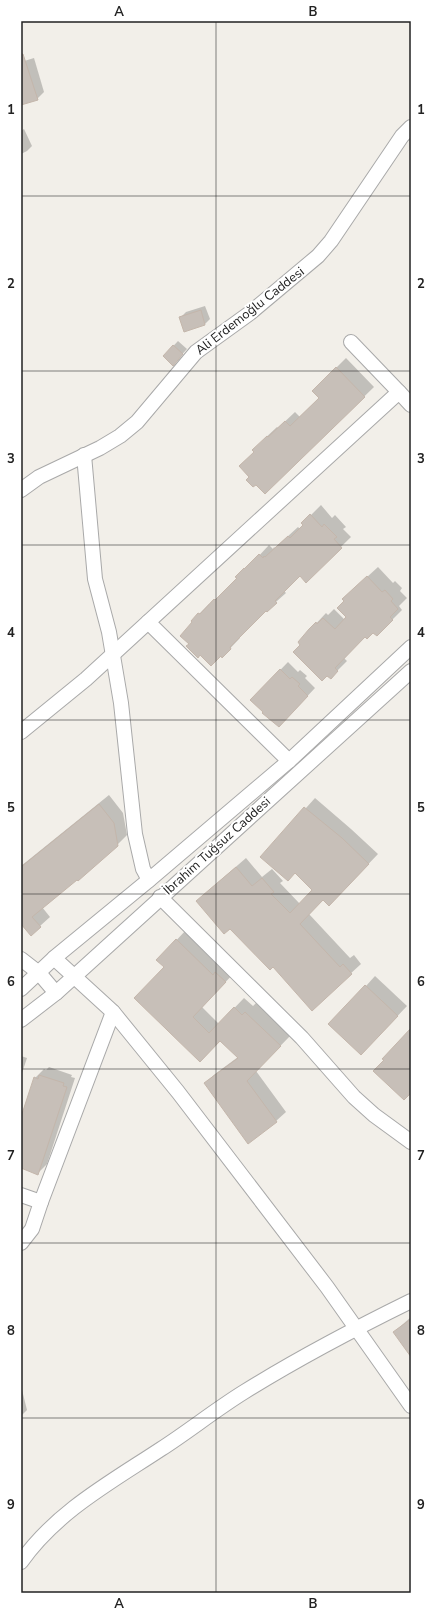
<svg xmlns="http://www.w3.org/2000/svg" width="432" height="1614" viewBox="0 0 432 1614" font-family="'Nunito Sans',sans-serif">
<style>
.shadow{fill:#0003}
.building{fill:#c7bfb8;stroke:#c4b6ab}
.lines{fill:none;stroke-linecap:round;stroke-linejoin:round}
.minor-casing{stroke:#a9a9a9;stroke-width:16}
.minor{stroke:#fff;stroke-width:14}
.grid{fill:none;stroke:#222;stroke-width:1;stroke-opacity:0.55}
.labels{text-anchor:middle;dominant-baseline:central;stroke-width:4;stroke-linejoin:round;paint-order:stroke}
.street-label{font-size:13px;fill:#222;stroke:#fff}
.neatline{fill:none;stroke:#222;stroke-width:1.5}
.grid-label{font-size:13px;text-anchor:middle;font-weight:bold;fill:#222}
</style>
<rect width="100%" height="100%" fill="#f2efe9"/>
<g class="shadow">
<path d="M34 58 44 92 37 99 21 102V62Z"/>
<path d="M24 129 32 146 27 151 21 154V131Z"/>
<path d="M205 306 210 319 205 324 181 317 186 312Z"/>
<path d="M178 341 187 349 178 359 164 356Z"/>
<path d="M346 358 374 387 265 493 250 477 255 452 263 440 277 427 278 428 295 412 300 417 320 397 313 391Z"/>
<path d="M321 505 332 518 335 515 346 527 343 529 351 537 306 581 300 575 284 591 286 593 277 601 267 611 266 609 239 637 240 638 222 657 221 655 200 654 190 644 194 622 192 621 209 604 211 605 238 578 236 577 254 559 255 560 269 545 273 549 274 547 275 548 298 527 300 529 305 525 303 523Z"/>
<path d="M378 567 393 583 395 581 402 588 400 591 407 598 399 606 402 610 377 635 373 631 365 636 344 658 347 661 331 677 301 645 310 630 326 613 328 615 334 609 345 620 348 617 346 601 343 599Z"/>
<path d="M288 662 298 672 300 670 307 676 305 678 315 688 286 719 264 712 251 700Z"/>
<path d="M109 795 123 813 127 835 117 845 42 907 50 917 40 926 21 923V866Z"/>
<path d="M315 798 351 829 378 854 339 895 323 899 309 914 350 958 354 955 361 964 312 1009 208 891 246 858 262 877 272 869 283 881 280 883 300 904 314 890 295 872 262 857Z"/>
<path d="M186 930 235 972 202 1007 219 1024 244 998 253 1006 256 1003 290 1036 256 1071 286 1112 276 1121 205 1083 215 1074 238 1057 221 1040 200 1061 166 967 158 960Z"/>
<path d="M375 976 407 1006 371 1044 366 986Z"/>
<path d="M21 1056 27 1058 21 1076Z"/>
<path d="M49 1067 72 1075 71 1077 75 1078 47 1164 38 1173 21 1167V1120L35 1078 44 1069 46 1070Z"/>
<path d="M411 1317V1356L394 1332Z"/>
<path d="M21 1386 27 1410 21 1416Z"/>
</g>
<g class="building">
<path d="M21 54H23L38 100 21 105Z"/>
<path d="M201 310 205 325 184 332 179 317Z"/>
<path d="M173 345 183 354 173 366 163 356Z"/>
<path d="M336 367 365 397 265 494 256 485 253 487 246 480 249 477 239 466 254 452 252 450 267 436 268 437 285 421 290 426 319 398 312 391Z"/>
<path d="M310 514 322 527 324 524 337 537 334 539 342 548 306 583 300 576 275 601 277 603 267 612 266 611 230 647 231 649 222 658 221 656 211 666 200 655 198 658 186 646 189 644 180 636 192 622 191 621 198 613 200 614 214 599 215 600 237 578 235 577 244 568V569L259 554 263 558 264 556 265 557 288 536 290 538 303 525 301 523Z"/>
<path d="M367 576 382 592 385 590 393 599 391 601 398 609 390 617 393 620 377 636 373 633 367 639 365 637 335 668 338 671 331 679 327 676 322 681 293 652 300 645 298 642 309 629 316 622 317 624 323 618 335 629 346 617 337 608 344 601 342 599Z"/>
<path d="M280 669 290 679 292 677 300 684 298 686 308 696 279 727 262 713 263 712 250 700Z"/>
<path d="M99 804 114 823 118 846 78 881 77 880 32 917 41 927 31 936 21 924V867Z"/>
<path d="M304 807 342 838 369 864 329 906 323 900 300 924 340 967 343 964 352 974 312 1011 273 967 270 970 230 929 224 934 196 901 236 867 252 886 262 878 274 892 271 894 290 913 312 890 295 873 288 881 260 857Z"/>
<path d="M176 939 213 975 215 972 226 982 193 1017 209 1033 234 1007 242 1015 245 1012 281 1046 247 1081 277 1122 248 1144 204 1083 238 1058 220 1041 200 1062 134 998 164 967 156 960Z"/>
<path d="M365 985 398 1016 361 1055 328 1024Z"/>
<path d="M411 1028V1093L404 1100 373 1071 384 1060 382 1059Z"/>
<path d="M39 1075 64 1083 63 1086 67 1087 38 1175 21 1168V1117L34 1077 38 1079Z"/>
<path d="M411 1319V1357L393 1332Z"/>
</g>
<g class="lines">
<defs>
<g id="minor">
<path d="M351 342 399 392"/>
<path d="M84 455 95 579 109 632 121 703 135 834 143 869 149 880"/>
<path d="M21 490 39 477 100 448 120 436 137 422 196 352 250 313 318 256 331 241 402 136 411 127"/>
<path d="M148 622 289 761"/>
<path d="M21 732 86 679 399 392 411 405"/>
<path d="M160 897 302 1038 354 1097 374 1115 411 1142"/>
<path d="M54 958 113 1012 178 1092 327 1287 411 1406"/>
<path d="M21 959 39 973 56 993"/>
<path d="M21 989 54 958 149 880 289 761 411 647"/>
<path d="M21 1020 56 993 411 671"/>
<path d="M21 1195 41 1202"/>
<path d="M21 1243 32 1229 41 1202 113 1012"/>
<path d="M21 1562C56 1512 111 1482 161 1449 189 1431 215 1410 244 1392 297 1359 354 1329 411 1301"/>
</g>
</defs>
<use href="#minor" class="minor-casing"/>
<use href="#minor" class="minor"/>
</g>
<path class="grid" d="M216 21V1593M21 196H411M21 371H411M21 545H411M21 720H411M21 894H411M21 1069H411M21 1243H411M21 1418H411"/>
<g class="labels">
<g class="street-label">
<text transform="translate(250 311) rotate(-38)">Ali Erdemoğlu Caddesi</text>
<text transform="translate(217 846) rotate(-42)">İbrahim Tuğsuz Caddesi</text>
</g>
</g>
<rect width="432" height="1614" fill="none" stroke="#ffffff" stroke-width="44"/>
<rect x="22" y="22" width="388" height="1570" class="neatline"/>
<g class="grid-label">
<text x="119" y="16">A</text>
<text x="313" y="16">B</text>
<text x="11" y="114">1</text>
<text x="421" y="114">1</text>
<text x="11" y="288">2</text>
<text x="421" y="288">2</text>
<text x="11" y="463">3</text>
<text x="421" y="463">3</text>
<text x="11" y="637">4</text>
<text x="421" y="637">4</text>
<text x="11" y="812">5</text>
<text x="421" y="812">5</text>
<text x="11" y="986">6</text>
<text x="421" y="986">6</text>
<text x="11" y="1160">7</text>
<text x="421" y="1160">7</text>
<text x="11" y="1335">8</text>
<text x="421" y="1335">8</text>
<text x="11" y="1509">9</text>
<text x="421" y="1509">9</text>
<text x="119" y="1608">A</text>
<text x="313" y="1608">B</text>
</g>
</svg>
